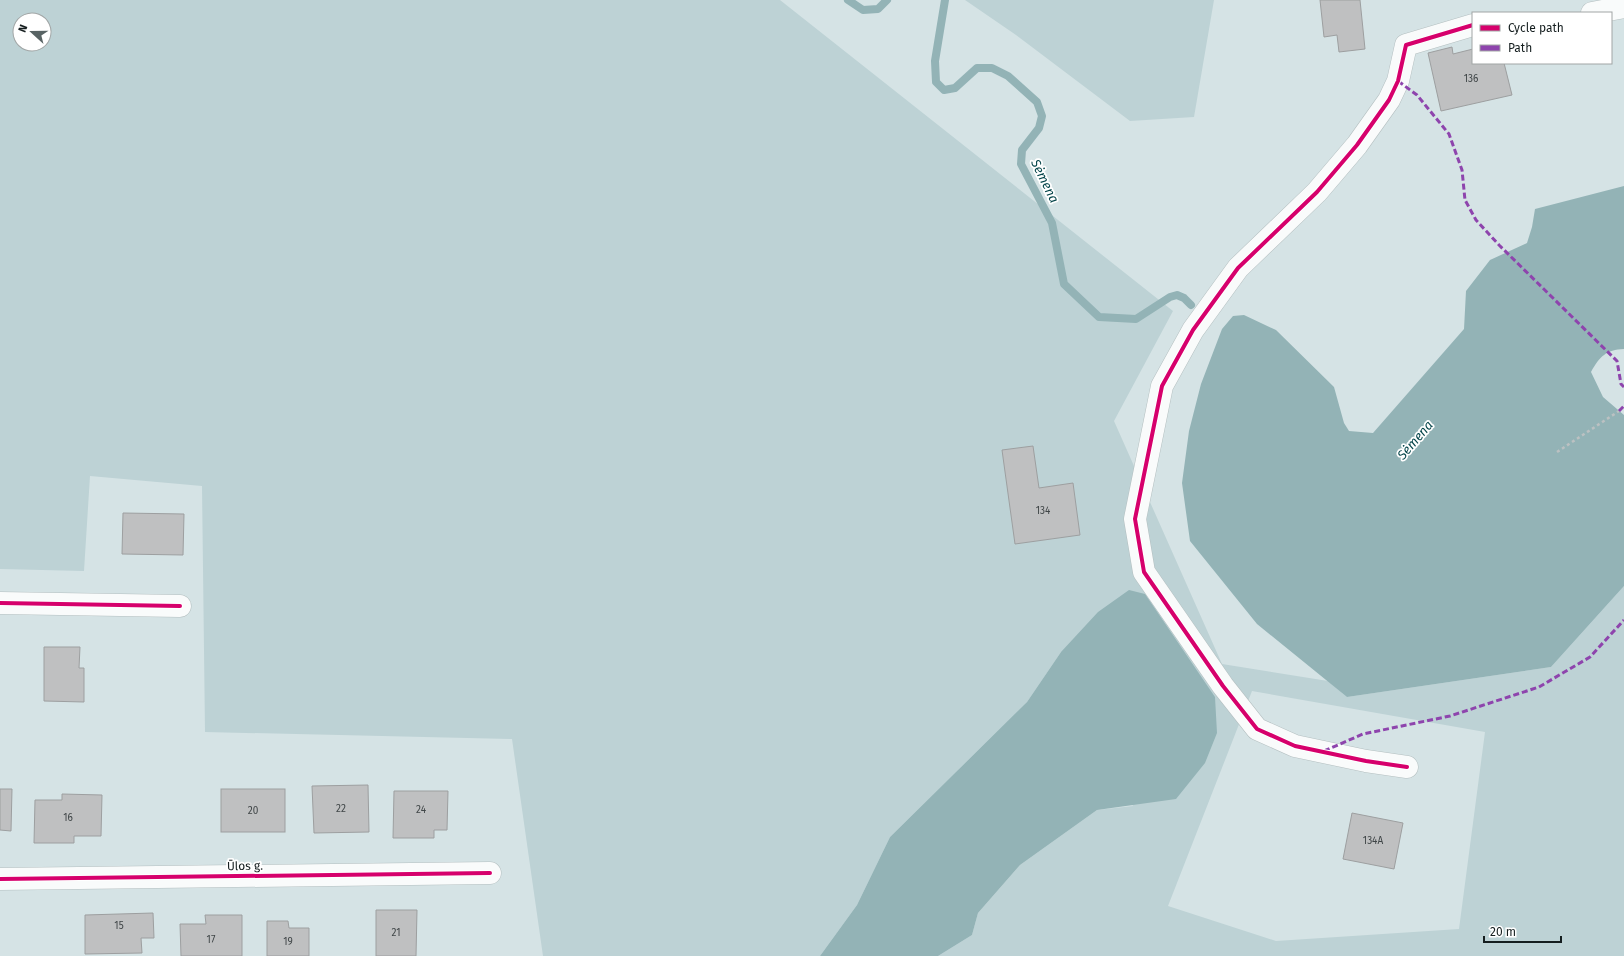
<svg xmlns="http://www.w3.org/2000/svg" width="1624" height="956" viewBox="0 0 1624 956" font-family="'Fira Sans',sans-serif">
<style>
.green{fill:#bdd2d5;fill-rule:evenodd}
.water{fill:#93b3b6}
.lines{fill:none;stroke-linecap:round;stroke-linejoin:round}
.stream{stroke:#93b3b6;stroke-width:8}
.building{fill:#bfc0c1;stroke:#9d9fa0}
.minor-casing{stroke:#b4bfc0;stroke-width:23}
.path{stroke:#bcc1c2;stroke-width:2.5;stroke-dasharray:3 3;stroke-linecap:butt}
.minor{stroke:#f9fbfb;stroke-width:22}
.quiet{stroke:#8e44ad;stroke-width:3;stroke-dasharray:6 3;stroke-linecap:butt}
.cycleway-casing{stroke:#fff;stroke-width:6}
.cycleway{stroke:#d6006c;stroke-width:4}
.labels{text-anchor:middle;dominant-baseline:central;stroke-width:3.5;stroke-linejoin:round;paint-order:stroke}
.number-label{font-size:10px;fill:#404648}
.street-label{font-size:12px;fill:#151e1f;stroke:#fff}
.water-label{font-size:13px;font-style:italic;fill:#05454a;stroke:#fff}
</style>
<rect width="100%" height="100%" fill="#d5e3e5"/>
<g class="green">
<path d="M0 0H780L1173 311 1114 421 1222 664 1328 681 1347 697 1551 667 1624 586V956H938L972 935 978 913 1020 865 1097 810 1133 806 1061 652 1027 702 890 837 857 905 820 956H543L512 739 205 732 202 486 90 476 84 571 0 569ZM20 20H44V44H20ZM1252 691 1485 732 1459 929 1276 941 1168 906Z"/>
<path d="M965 0H1214L1194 117 1130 121 1016 35Z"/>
</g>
<g class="water">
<path d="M1624 186V349C1606 350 1600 356 1591 372L1603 397 1624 415V586L1551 667 1347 697 1257 624 1190 541 1182 483 1189 431 1201 384 1222 329 1233 316 1244 315 1276 330 1334 387 1344 423 1349 431 1373 433 1464 329 1466 291 1490 260 1527 243 1532 227 1535 209Z"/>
<path d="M1129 590 1145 594 1215 697 1217 733 1205 763 1176 799 1097 810 1020 865 978 913 972 935 938 956H820L857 905 890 837 1027 702 1061 652 1098 612Z"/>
</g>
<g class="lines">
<g class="stream">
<path d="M848 0 863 10 878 9 887 0"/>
<path d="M945 0 935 61 936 82 944 90 955 88 977 68H992L1008 76 1037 102 1042 116 1039 128 1022 150 1021 164 1052 223 1064 284 1099 317 1136 319 1170 297 1177 295 1184 298 1191 305"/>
</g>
</g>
<g class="building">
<path d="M1320 0H1360L1365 49 1339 52 1337 35 1324 37Z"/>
<path d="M1452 47 1453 54 1473 49V63H1504L1512 95 1441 111 1428 53Z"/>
<path d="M1033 446 1039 488 1073 483 1080 535 1015 544 1002 450Z"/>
<path d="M123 513 184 514 183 555 122 554Z"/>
<path d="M44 647H80L79 668H84V702L44 701Z"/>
<path d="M368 785 369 832 314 833 312 786Z"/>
<path d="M0 789H12L11 831 0 830Z"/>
<rect x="221" y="789" width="64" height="43"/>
<path d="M394 791H448L447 830H434V838H393Z"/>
<path d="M62 794 102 795 101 836H74V843H34L35 800H62Z"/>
<path d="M1352 813 1403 823 1394 869 1343 859Z"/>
<path d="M376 910H417L416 956H376Z"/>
<path d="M153 913 154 938H141L142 953 85 954V915Z"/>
<path d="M205 915H242V956H181L180 924H206Z"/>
<path d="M267 921H288L289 928H309V956H267Z"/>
</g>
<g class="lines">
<defs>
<g id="minor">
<path d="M1592 13 1624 7"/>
<path d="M0 603 180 606"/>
<path d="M1407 767 1366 761 1295 746 1257 729 1223 686 1144 572 1135 519 1162 386 1193 330 1238 268 1317 192 1357 145 1389 100 1398 81 1406 45 1473 25"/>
<path d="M0 879 490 873"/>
</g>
</defs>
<use href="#minor" class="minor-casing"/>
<path class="path" d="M1557 452 1619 411"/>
<use href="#minor" class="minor"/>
<g class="quiet">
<path d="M1398 81 1417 95 1449 134 1462 170 1465 200 1476 220 1499 245 1617 361 1621 384 1624 387"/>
<path d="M1619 411 1624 406"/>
<path d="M1324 751 1363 734 1450 716 1539 687 1590 657 1624 620"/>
</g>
<defs>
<g id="cycleway">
<path d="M0 603 180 606"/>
<path d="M1407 767 1366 761 1295 746 1257 729 1223 686 1144 572 1135 519 1162 386 1193 330 1238 268 1317 192 1357 145 1389 100 1398 81 1406 45 1473 25"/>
<path d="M0 879 490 873"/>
</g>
</defs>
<use href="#cycleway" class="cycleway-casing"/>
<use href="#cycleway" class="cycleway"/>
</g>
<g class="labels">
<g class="number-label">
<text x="1471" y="79">136</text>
<text x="1043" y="511">134</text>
<text x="341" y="809">22</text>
<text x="421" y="810">24</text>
<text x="253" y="811">20</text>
<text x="68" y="818">16</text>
<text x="1373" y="841">134A</text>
<text x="119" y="926">15</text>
<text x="396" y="933">21</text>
<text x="211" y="940">17</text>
<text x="288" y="942">19</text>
</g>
<g class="street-label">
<text transform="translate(245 866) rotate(-1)">Ūlos g.</text>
</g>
<g class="water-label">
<text transform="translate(1045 181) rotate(64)">Sėmena</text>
<text transform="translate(1415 440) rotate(-49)">Sėmena</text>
</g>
</g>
<rect x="1472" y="12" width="140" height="52" fill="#ffffff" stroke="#a1a5a5"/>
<rect x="1480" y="25" width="20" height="6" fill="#d6006c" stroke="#a1a5a5"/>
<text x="1508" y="32" font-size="12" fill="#151e1f">Cycle path</text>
<rect x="1480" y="45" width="20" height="6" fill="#8e44ad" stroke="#a1a5a5"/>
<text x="1508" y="52" font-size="12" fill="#151e1f">Path</text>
<g transform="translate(32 32) rotate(291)"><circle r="19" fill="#ffffff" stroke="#a1a5a5"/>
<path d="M0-3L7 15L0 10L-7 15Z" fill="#586364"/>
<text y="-6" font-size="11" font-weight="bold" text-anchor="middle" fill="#151e1f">N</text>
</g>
<path d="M1484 936v6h77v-6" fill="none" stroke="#151e1f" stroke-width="2"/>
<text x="1490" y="936" font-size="12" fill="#151e1f" stroke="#ffffff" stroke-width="3" paint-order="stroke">20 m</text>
</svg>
